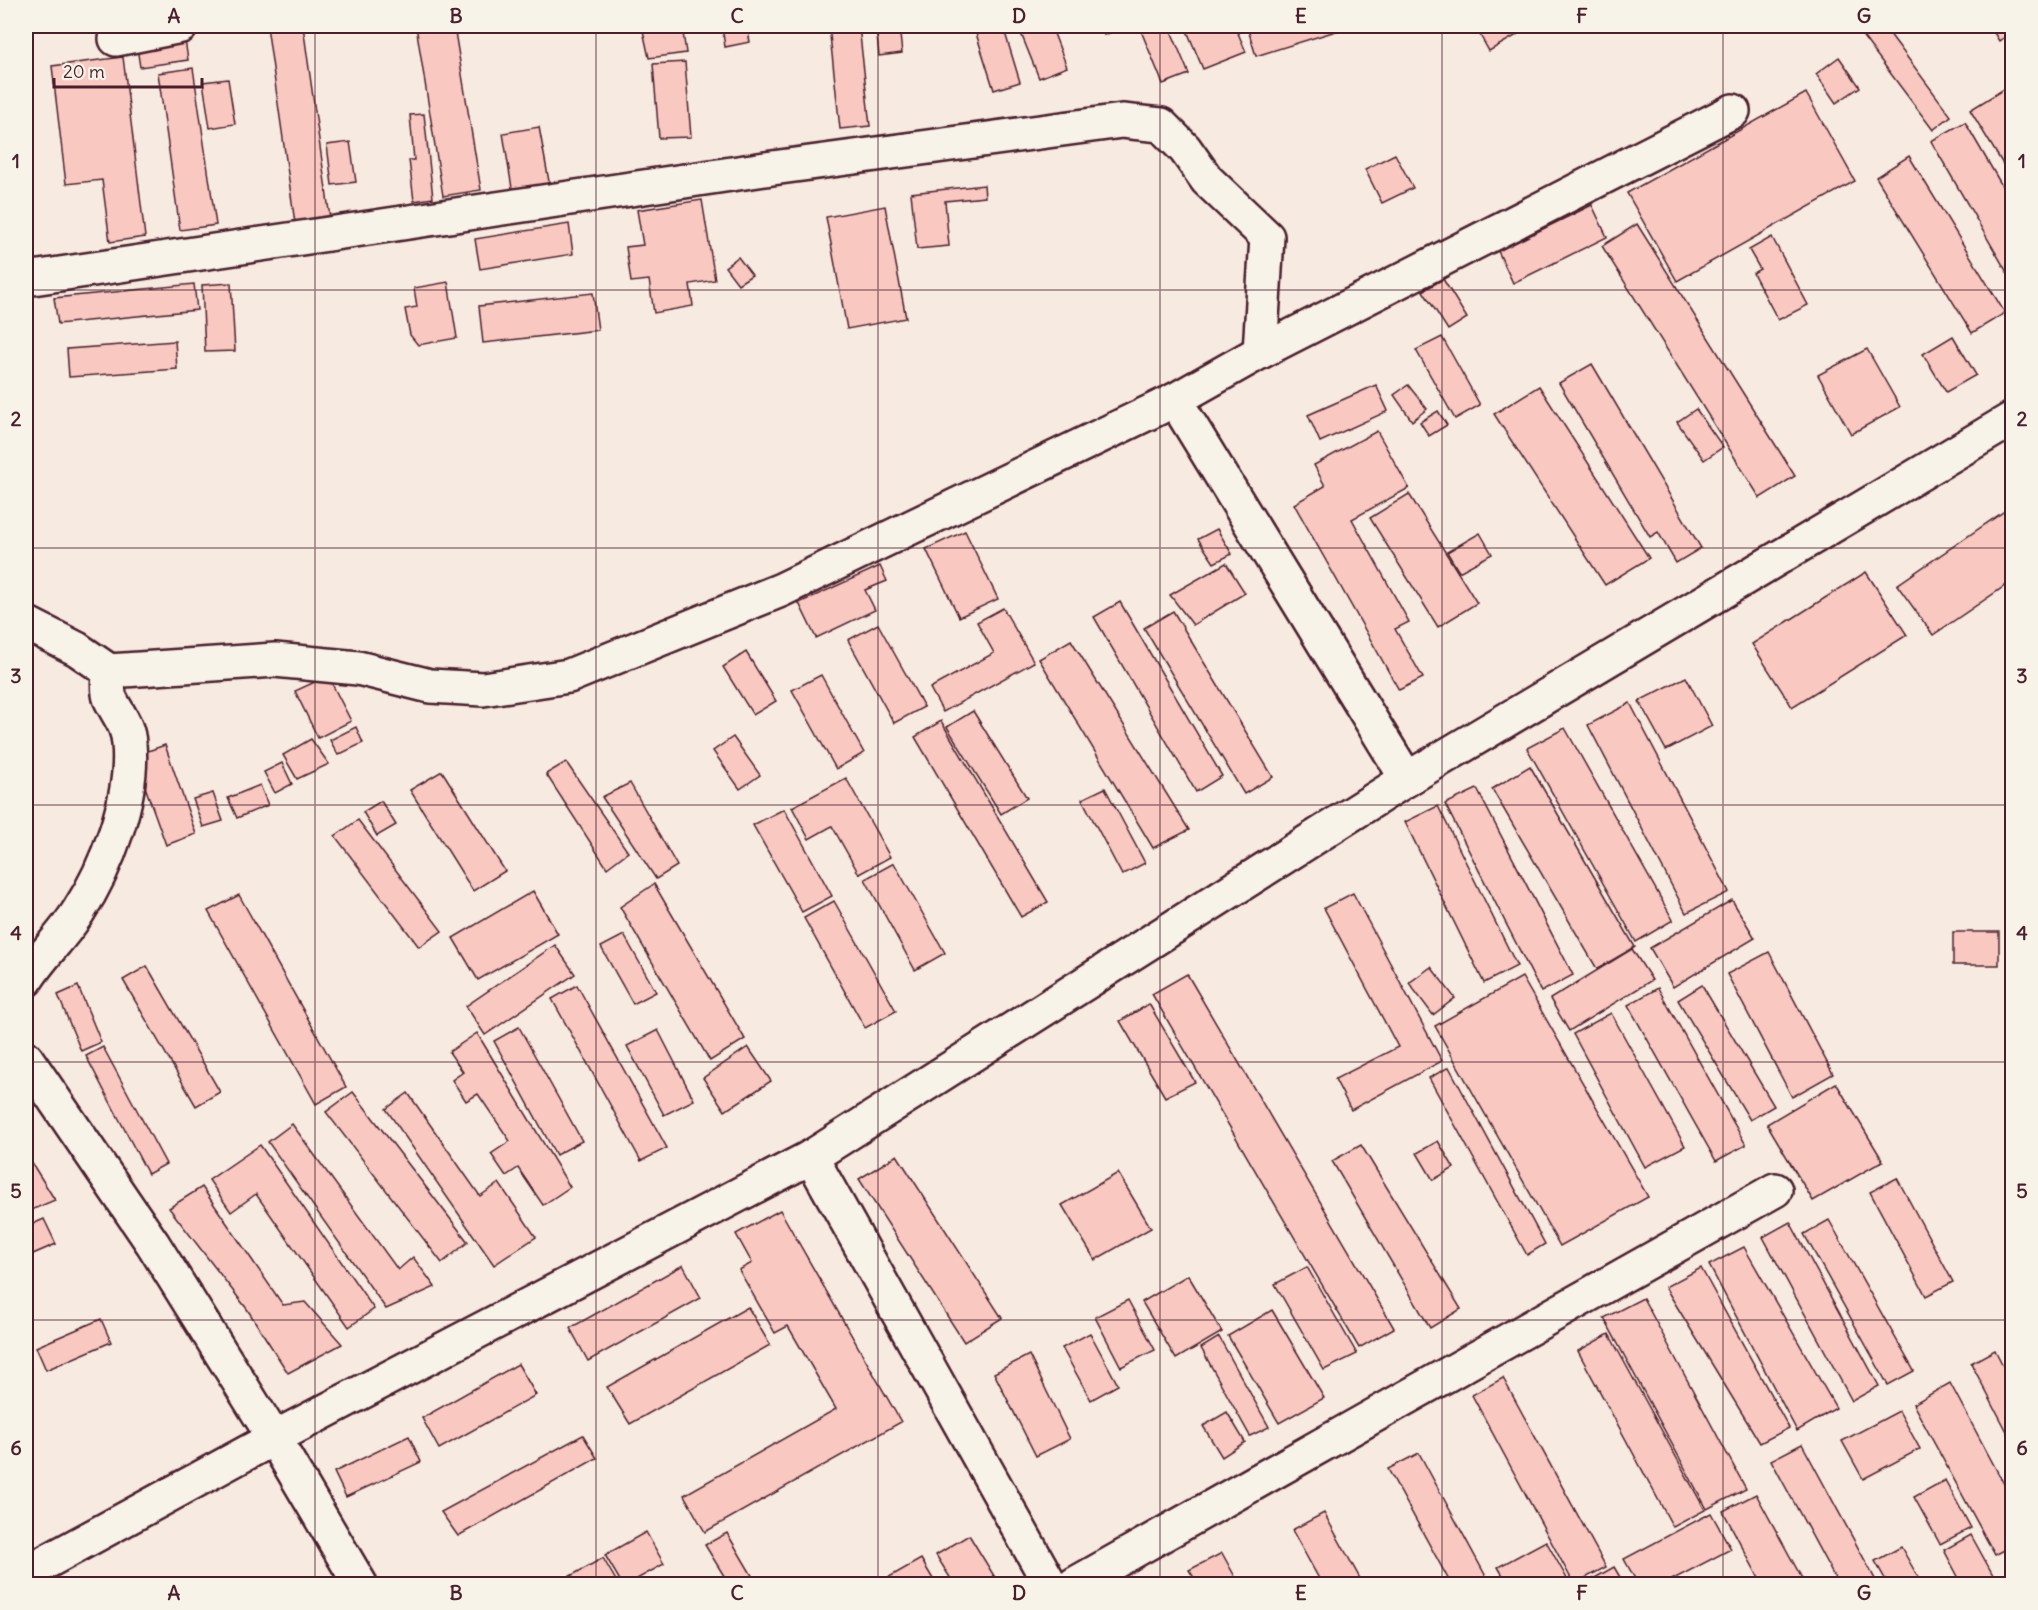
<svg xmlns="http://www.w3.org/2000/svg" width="2038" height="1610" viewBox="0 0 2038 1610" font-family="Delius,sans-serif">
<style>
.building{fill:#f8c8c1;stroke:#4a1f2b;stroke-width:1.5}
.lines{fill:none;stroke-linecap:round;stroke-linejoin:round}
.street-casing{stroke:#4a1f2b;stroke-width:38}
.street{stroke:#f7f3e8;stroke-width:33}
.grid{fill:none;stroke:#4a1f2b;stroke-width:1.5;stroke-opacity:0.55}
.neatline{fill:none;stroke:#4a1f2b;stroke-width:2}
.grid-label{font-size:20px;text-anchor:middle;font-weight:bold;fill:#4a1f2b}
</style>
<rect width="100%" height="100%" fill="#f7eae0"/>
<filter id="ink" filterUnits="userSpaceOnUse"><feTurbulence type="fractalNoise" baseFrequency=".0167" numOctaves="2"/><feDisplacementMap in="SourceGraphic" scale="12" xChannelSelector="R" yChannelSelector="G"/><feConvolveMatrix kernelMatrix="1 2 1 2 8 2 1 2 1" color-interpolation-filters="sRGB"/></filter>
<g filter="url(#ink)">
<g class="building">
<path d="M267 26H303L330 218 295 223Z"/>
<path d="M416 26H454L481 190 443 196Z"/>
<path d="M642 26H682L686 53 649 58Z"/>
<path d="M722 26H747L750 42 725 47Z"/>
<path d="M829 26H859L870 126 840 129Z"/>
<path d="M876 26H899L902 53 879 56Z"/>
<path d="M979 26H1003L1020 82 994 90 974 27Z"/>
<path d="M1018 26H1051L1067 67 1039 78Z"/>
<path d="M1100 26H1127L1104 35Z"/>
<path d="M1139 26H1169L1189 74 1163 84Z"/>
<path d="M1185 26H1235L1246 52 1203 69Z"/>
<path d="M1247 26H1352L1256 56Z"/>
<path d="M1475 26H1512L1517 35 1489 51Z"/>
<path d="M1855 26H1884L1951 116 1933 130Z"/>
<path d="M1990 26H2012V33L1999 41Z"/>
<path d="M184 33 188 60 140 67 136 41Z"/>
<path d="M123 57 145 237 110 242 102 180 66 184 52 66Z"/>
<path d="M1839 57 1860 87 1836 103 1816 74Z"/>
<path d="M685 62 691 137 659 138 653 64Z"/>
<path d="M193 68 216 225 180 230 158 73Z"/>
<path d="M228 79 235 124 210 128 203 82Z"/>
<path d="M2012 84V179L1970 110Z"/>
<path d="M1806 93 1855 181 1677 281 1627 193Z"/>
<path d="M424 114 433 198 414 201 409 160H414L410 115Z"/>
<path d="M1965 122 2012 203V281L1931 141Z"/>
<path d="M539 127 550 187 513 194 503 133Z"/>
<path d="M350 142 356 182 332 185 327 145Z"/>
<path d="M1395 154 1413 188 1382 203 1365 169Z"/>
<path d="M1909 156 2005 313 1972 333 1876 177Z"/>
<path d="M26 175 30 249H26Z"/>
<path d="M984 185 985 197 945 201 949 246 917 249 911 193Z"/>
<path d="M702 200 715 280 690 284 693 306 654 313 649 280 631 282 626 247 643 245 637 210Z"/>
<path d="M1592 205 1607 237 1513 283 1498 251Z"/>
<path d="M885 206 906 318 847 329 826 217Z"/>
<path d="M569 224 573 254 480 269 475 239Z"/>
<path d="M1637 224 1795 476 1760 498 1602 246Z"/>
<path d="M1772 237 1808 305 1778 320 1753 273 1760 269 1749 250Z"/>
<path d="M738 257 752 275 738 284 725 267Z"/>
<path d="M1443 279 1467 318 1448 330 1423 291Z"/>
<path d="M448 282 457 338 418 345 410 335 405 309 417 307 414 288Z"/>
<path d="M231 283 235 351 205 352 202 285Z"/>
<path d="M194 284 197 310 58 324 54 298Z"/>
<path d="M593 293 598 330 483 343 479 306Z"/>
<path d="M1953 336 1976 375 1946 392 1923 354Z"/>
<path d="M1442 337 1480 405 1455 419 1416 350Z"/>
<path d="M175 341 177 369 69 377 67 349Z"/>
<path d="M1867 349 1900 407 1851 434 1818 375Z"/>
<path d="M1592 364 1701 548 1676 563 1658 532 1650 537 1559 383Z"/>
<path d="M1376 385 1388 411 1320 442 1308 415Z"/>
<path d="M1408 385 1427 409 1412 421 1394 395Z"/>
<path d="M1539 386 1649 558 1605 585 1494 414Z"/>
<path d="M1696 409 1723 447 1704 460 1677 422Z"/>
<path d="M1438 411 1447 425 1429 436 1420 422Z"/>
<path d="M1377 431 1409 488 1352 519 1409 622 1395 629 1423 678 1399 690 1294 504 1325 486 1314 465Z"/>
<path d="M1409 494 1477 603 1438 627 1370 518Z"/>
<path d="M2012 506V581L1933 635 1897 585Z"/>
<path d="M1217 529 1232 554 1214 563 1198 539Z"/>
<path d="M965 531 998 599 959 617 926 549Z"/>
<path d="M1480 533 1492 554 1459 572 1447 552Z"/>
<path d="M1226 563 1245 593 1193 625 1170 595Z"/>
<path d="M880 566 887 581 865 590 875 610 816 638 799 603Z"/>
<path d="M1866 572 1907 635 1792 707 1752 644Z"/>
<path d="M1120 602 1222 776 1196 792 1094 617Z"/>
<path d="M1003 608 1034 662 943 712 930 688 994 653 977 622Z"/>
<path d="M1173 611 1273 777 1244 794 1144 628Z"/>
<path d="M878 624 924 707 894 723 848 640Z"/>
<path d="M1071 640 1189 830 1153 848 1039 659Z"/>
<path d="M746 652 776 701 753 715 723 667Z"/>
<path d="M821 675 864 753 836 769 792 690Z"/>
<path d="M328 676 351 721 318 738 295 691Z"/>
<path d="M1686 677 1712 726 1666 750 1639 701Z"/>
<path d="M1630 703 1729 892 1686 913 1588 725Z"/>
<path d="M973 711 1027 798 1001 814 947 727Z"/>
<path d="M941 721 1048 902 1021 917 915 737Z"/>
<path d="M356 727 363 743 338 755 330 740Z"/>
<path d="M1565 728 1673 920 1636 942 1527 748Z"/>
<path d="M733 737 760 775 740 789 713 751Z"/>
<path d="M311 739 329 764 297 779 283 755Z"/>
<path d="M165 745 196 834 166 845 134 756Z"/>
<path d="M566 762 628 852 607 868 546 774Z"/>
<path d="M282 763 292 784 275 793 264 772Z"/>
<path d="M1530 766 1635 947 1597 969 1492 789Z"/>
<path d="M442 771 505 871 473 891 410 790Z"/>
<path d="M846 778 890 857 859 874 832 826 809 839 792 807Z"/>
<path d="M630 783 677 866 656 879 602 797Z"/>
<path d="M260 785 268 805 237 818 228 798Z"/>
<path d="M1105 788 1145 863 1122 875 1082 799Z"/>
<path d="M1477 789 1573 975 1541 992 1445 804Z"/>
<path d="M213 793 223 821 203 827 193 799Z"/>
<path d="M381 801 396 825 377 836 363 812Z"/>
<path d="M1438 806 1517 966 1484 983 1405 822Z"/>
<path d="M784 809 832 896 802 912 753 825Z"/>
<path d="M358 820 442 931 419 947 335 836Z"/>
<path d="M894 863 945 953 915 970 865 879Z"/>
<path d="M654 884 745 1039 710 1061 620 907Z"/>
<path d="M533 891 558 934 478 980 453 938Z"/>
<path d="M1353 893 1442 1061 1351 1110 1335 1079 1398 1047 1324 908Z"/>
<path d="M239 895 346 1087 316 1104 208 911Z"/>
<path d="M1732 900 1755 938 1673 987 1650 948Z"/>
<path d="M834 901 896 1011 865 1028 804 918Z"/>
<rect x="1953" y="932" width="46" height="33"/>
<path d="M624 935 656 992 633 1004 601 947Z"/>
<path d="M555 945 575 974 485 1035 466 1006Z"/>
<path d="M1632 949 1652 980 1569 1031 1550 999Z"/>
<path d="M1769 952 1833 1074 1792 1097 1727 974Z"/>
<path d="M147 966 220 1092 196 1106 123 980Z"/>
<path d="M1431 967 1455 998 1433 1015 1409 983Z"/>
<path d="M1187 974 1394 1328 1359 1348 1152 994Z"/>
<path d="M1522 977 1648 1197 1560 1246 1435 1026Z"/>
<path d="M577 985 667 1148 641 1161 552 999Z"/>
<path d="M1702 985 1774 1106 1750 1120 1678 1000Z"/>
<path d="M78 986 101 1042 81 1051 58 995Z"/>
<path d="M1658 988 1746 1145 1716 1161 1628 1005Z"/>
<path d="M1149 1004 1195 1082 1165 1097 1120 1021Z"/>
<path d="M1611 1013 1685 1146 1645 1167 1573 1034Z"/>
<path d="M519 1027 582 1141 556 1155 494 1041Z"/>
<path d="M658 1030 694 1100 664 1115 627 1046Z"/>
<path d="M477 1033 570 1187 543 1205 518 1168 506 1176 491 1154 510 1141 478 1094 466 1101 452 1080 463 1072 449 1052Z"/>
<path d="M103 1047 166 1164 148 1174 86 1056Z"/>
<path d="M748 1047 771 1081 725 1111 703 1078Z"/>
<path d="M1449 1067 1545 1244 1527 1255 1429 1078Z"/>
<path d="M1836 1083 1883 1161 1813 1201 1767 1124Z"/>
<path d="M353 1092 468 1242 442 1263 326 1112Z"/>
<path d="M408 1093 480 1196 499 1183 536 1237 494 1265 386 1109Z"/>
<path d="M292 1124 398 1270 413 1257 435 1287 386 1309 268 1142Z"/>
<path d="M1438 1141 1454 1168 1433 1180 1417 1153Z"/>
<path d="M260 1145 374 1309 349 1327 256 1194 231 1212 209 1180Z"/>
<path d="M1361 1145 1461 1309 1430 1328 1332 1161Z"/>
<path d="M26 1154 55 1200 31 1210 26 1201Z"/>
<path d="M897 1155 1002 1318 964 1342 859 1179Z"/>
<path d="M1118 1173 1151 1228 1095 1260 1062 1205Z"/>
<path d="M1897 1178 1953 1282 1926 1296 1870 1192Z"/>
<path d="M202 1187 283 1305 305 1302 342 1344 288 1373 247 1309 169 1208Z"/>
<path d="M780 1210 901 1422 705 1532 684 1495 836 1409 788 1326 775 1333 739 1270 752 1263 736 1234Z"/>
<path d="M44 1219 56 1244 26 1257V1227Z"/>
<path d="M1829 1220 1914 1371 1888 1385 1804 1234Z"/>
<path d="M1790 1222 1879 1386 1852 1401 1763 1237Z"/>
<path d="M1744 1247 1836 1408 1797 1431 1709 1265Z"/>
<path d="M683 1265 701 1298 588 1361 570 1328Z"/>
<path d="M1307 1267 1357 1354 1324 1370 1275 1284Z"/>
<path d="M1701 1268 1789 1428 1760 1443 1665 1287Z"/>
<path d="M1188 1275 1222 1332 1176 1359 1142 1302Z"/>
<path d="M1643 1298 1746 1489 1707 1509 1604 1318Z"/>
<path d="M1128 1300 1155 1350 1121 1367 1095 1317Z"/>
<path d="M748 1307 770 1345 630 1424 607 1387Z"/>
<path d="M1272 1310 1324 1398 1279 1423 1228 1336Z"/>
<path d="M101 1319 111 1342 46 1370 36 1347Z"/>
<path d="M1090 1333 1118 1385 1091 1400 1062 1348Z"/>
<path d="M1609 1334 1705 1510 1673 1527 1578 1351Z"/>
<path d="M1219 1337 1269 1427 1250 1436 1201 1348Z"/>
<path d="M1995 1350 2012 1383V1441L1971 1363Z"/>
<path d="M1029 1355 1070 1439 1036 1456 994 1373Z"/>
<path d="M518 1364 536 1395 439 1449 422 1418Z"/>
<path d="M1503 1378 1606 1567 1574 1584 1472 1395Z"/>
<path d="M1950 1383 2012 1499V1546L1995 1555 1913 1404Z"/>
<path d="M1899 1411 1920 1449 1863 1479 1842 1441Z"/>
<path d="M1227 1412 1245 1442 1222 1457 1203 1426Z"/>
<path d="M583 1435 597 1458 458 1536 441 1512Z"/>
<path d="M409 1436 421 1462 346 1497 334 1472Z"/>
<path d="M1802 1444 1876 1581 1870 1584H1838L1771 1460Z"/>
<path d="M1419 1453 1490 1584H1451L1388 1469Z"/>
<path d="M1945 1480 1971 1528 1940 1544 1914 1497Z"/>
<path d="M1756 1494 1805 1584H1762L1723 1511Z"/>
<path d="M1324 1513 1363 1584H1322L1292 1530Z"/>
<path d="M1711 1513 1731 1549 1664 1584H1638L1624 1559Z"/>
<path d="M646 1532 664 1564 628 1584H622L605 1555Z"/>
<path d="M727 1533 757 1584H729L705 1545Z"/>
<path d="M969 1535 999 1584H954L936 1555Z"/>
<path d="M1971 1535 1998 1584H1962L1944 1550Z"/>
<path d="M1546 1541 1570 1584H1508L1498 1567Z"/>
<path d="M1901 1547 1922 1584H1888L1875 1561Z"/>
<path d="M1222 1553 1239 1584H1198L1189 1570Z"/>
<path d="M603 1558 618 1584H556Z"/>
<path d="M921 1559 936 1584H877Z"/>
<path d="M1614 1567 1624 1584H1584Z"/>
</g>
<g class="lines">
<defs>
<g id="street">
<path d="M116 39 181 26"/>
<path d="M26 279 765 169 1122 121 1161 125 1185 149 1207 180 1267 237 1260 352"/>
<path d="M26 623 77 649 109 671C109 679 107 690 110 698 117 714 128 724 129 744 134 797 107 868 78 912 63 936 41 956 26 980"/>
<path d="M109 671 275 660 358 668 430 686 483 689 569 676 781 590 1175 400"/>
<path d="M1407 779 1175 400 1260 352 1733 111"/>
<path d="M26 1058 153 1244 274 1438 360 1584"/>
<path d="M811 1157 1050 1584"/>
<path d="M26 1573 274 1438 811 1157 1407 779 2012 419"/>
<path d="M1075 1584 1775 1190"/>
</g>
</defs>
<use href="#street" class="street-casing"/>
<use href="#street" class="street"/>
</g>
</g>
<path class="grid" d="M315 26V1584M596 26V1584M878 26V1584M1160 26V1584M1442 26V1584M1723 26V1584M26 290H2012M26 548H2012M26 805H2012M26 1062H2012M26 1320H2012"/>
<rect width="2038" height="1610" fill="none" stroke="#f7f3e8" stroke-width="66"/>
<path d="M54 78v9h148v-9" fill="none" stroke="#4a1f2b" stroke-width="3"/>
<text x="63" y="78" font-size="18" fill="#4a1f2b" stroke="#f7f3e8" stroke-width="4.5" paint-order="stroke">20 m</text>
<rect x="33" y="33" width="1972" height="1544" class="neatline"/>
<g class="grid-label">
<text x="174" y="23">A</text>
<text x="456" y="23">B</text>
<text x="737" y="23">C</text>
<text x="1019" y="23">D</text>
<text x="1301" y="23">E</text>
<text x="1582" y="23">F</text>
<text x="1864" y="23">G</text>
<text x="16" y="168">1</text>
<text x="2022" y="168">1</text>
<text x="16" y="426">2</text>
<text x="2022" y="426">2</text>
<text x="16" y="683">3</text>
<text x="2022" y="683">3</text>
<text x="16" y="940">4</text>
<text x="2022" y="940">4</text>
<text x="16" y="1198">5</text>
<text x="2022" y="1198">5</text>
<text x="16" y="1455">6</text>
<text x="2022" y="1455">6</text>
<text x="174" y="1600">A</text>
<text x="456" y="1600">B</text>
<text x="737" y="1600">C</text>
<text x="1019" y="1600">D</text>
<text x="1301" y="1600">E</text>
<text x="1582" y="1600">F</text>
<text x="1864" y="1600">G</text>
</g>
</svg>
